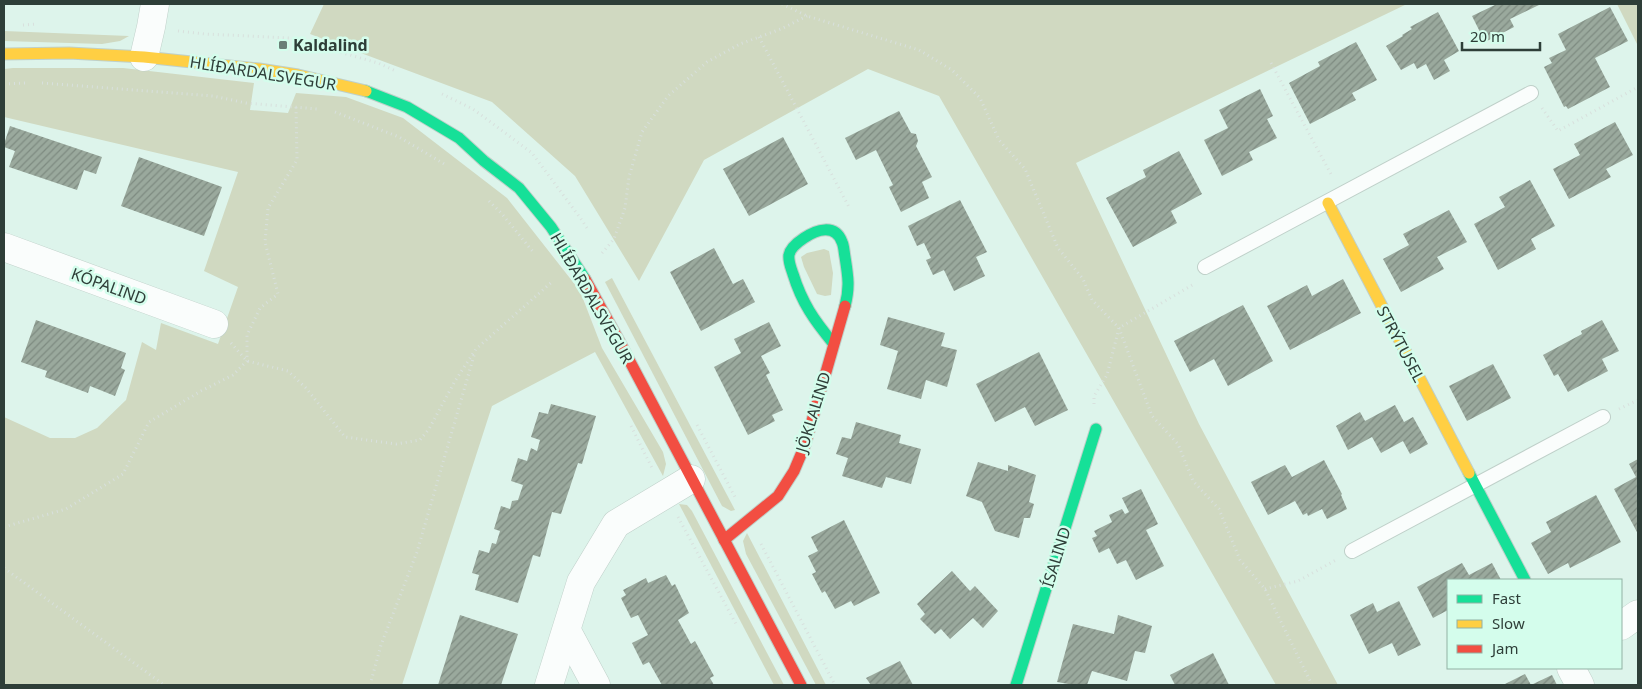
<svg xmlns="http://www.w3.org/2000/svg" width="1642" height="689" viewBox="0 0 1642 689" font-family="'Noto Sans',sans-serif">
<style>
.green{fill:#d0d9c1}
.building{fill:url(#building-hatch)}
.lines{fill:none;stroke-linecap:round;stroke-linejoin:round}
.lane-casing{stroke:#bfd0c9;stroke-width:16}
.street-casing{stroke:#bfd0c9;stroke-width:29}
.fast-casing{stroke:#bfd0c9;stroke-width:13}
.slow-casing{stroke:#bfd0c9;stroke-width:13}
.jam-casing{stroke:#bfd0c9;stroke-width:13}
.path{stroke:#d8e0dd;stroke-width:3;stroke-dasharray:1 4;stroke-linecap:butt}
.lane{stroke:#fafdfc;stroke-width:14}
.street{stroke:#fafdfc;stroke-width:28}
.fast{stroke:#16e098;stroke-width:11}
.slow{stroke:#ffcf43;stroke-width:11}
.jam{stroke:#f24e42;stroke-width:11}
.poi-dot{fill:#6b7e77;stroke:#d4fdec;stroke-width:2}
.labels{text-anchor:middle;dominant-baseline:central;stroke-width:5;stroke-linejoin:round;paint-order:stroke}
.poi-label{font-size:16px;font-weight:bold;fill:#2e3e38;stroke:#d4fdec;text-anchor:start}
.street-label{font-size:16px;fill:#2e3e38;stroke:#d4fdec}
</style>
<defs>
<pattern id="building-hatch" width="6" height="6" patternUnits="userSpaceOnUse" patternTransform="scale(1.25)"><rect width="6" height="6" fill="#9aa99d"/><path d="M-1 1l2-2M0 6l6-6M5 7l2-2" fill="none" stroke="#7e8b81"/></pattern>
</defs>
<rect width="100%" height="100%" fill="#ddf4eb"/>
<g class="green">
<path d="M324 4H1407L1076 163 1199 424 1338 685H1276L939 96 868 69 704 160 639 281 575 176 492 102 310 34Z"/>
<path d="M1617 4H1638V46Z"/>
<path d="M4 31 129 36 120 41 102 44 4 41Z"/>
<path d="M13 68H123L254 83 250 110 288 113 296 93 346 97 403 118 507 198 580 291 602 348 663 452 666 464 663 476 595 352 492 406 402 685H4V417L50 438H75L97 428 126 400 142 342 156 350 161 323 218 344 238 287 204 271 238 172 4 117V69Z"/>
<path d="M824 249 829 251 833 273 831 295 825 296 817 294 804 267 801 257 807 253Z"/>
<path d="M612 278 735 510 731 511 722 506 605 282Z"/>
<path d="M679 504 687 505 692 511 784 685H774Z"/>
<path d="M747 533 826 685H816L746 554 743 541Z"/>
</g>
<g class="building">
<path d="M1497 4H1541L1510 19 1514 27 1485 42 1472 16Z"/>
<path d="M1610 7 1628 41 1595 58 1610 87 1568 109 1566 106 1564 107 1544 67 1552 63 1549 58 1566 50 1558 34Z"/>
<path d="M1438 12 1459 51 1444 60 1450 71 1434 80 1426 64 1417 69 1414 63 1401 70 1386 46 1403 36 1402 35 1412 29 1410 27Z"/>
<path d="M1356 42 1377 80 1352 93 1356 100 1310 124 1289 83 1320 66 1318 62Z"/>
<path d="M1260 89 1273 116 1267 119 1277 138 1249 152 1253 160 1222 176 1204 140 1228 128 1219 110Z"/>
<path d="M899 111 911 133 916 134 918 141 916 146 932 177 922 182 929 198 901 212 889 187 893 185 876 150 856 160 845 138Z"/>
<path d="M1615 122 1633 155 1606 169 1611 177 1569 199 1553 169 1580 155 1574 144Z"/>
<path d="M10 126 102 157 96 174 84 170 77 190 9 167 15 151 4 147V144Z"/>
<path d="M783 137 808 184 749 216 723 169Z"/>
<path d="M1179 151 1202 194 1171 211 1177 223 1133 247 1106 198 1146 177 1143 170Z"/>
<path d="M139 157 222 187 204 236 121 206Z"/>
<path d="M1530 180 1555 226 1531 239 1536 249 1498 270 1474 224 1505 207 1499 197Z"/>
<path d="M960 200 987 252 976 257 985 276 954 291 944 270 933 275 926 260 931 258 924 243 917 246 908 226Z"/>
<path d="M1449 210 1467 242 1437 257 1444 269 1401 292 1383 259 1409 245 1403 234Z"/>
<path d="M714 248 733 284 743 279 755 302 701 331 670 272Z"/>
<path d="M1343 279 1361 313 1290 350 1267 306 1307 285 1312 296Z"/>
<path d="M1243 305 1273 361 1228 386 1214 359 1190 372 1174 341Z"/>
<path d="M888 317 945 333 941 346 957 350 947 387 926 380 921 399 887 389 898 351 880 345Z"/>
<path d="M36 320 126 353 121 368 125 370 115 396 90 386 88 393 45 377 47 371 21 362Z"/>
<path d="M1602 320 1619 351 1602 359 1608 371 1568 392 1558 374 1554 376 1543 355 1582 334 1581 331Z"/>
<path d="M769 322 781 346 761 356 770 373 766 375 783 410 772 415 775 421 748 435 714 367 741 353 734 339Z"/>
<path d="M1039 352 1068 410 1035 426 1025 407 995 422 976 384Z"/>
<path d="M1493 364 1511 398 1467 421 1449 386Z"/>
<path d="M551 404 596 416 582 464 578 463 561 514 552 512 540 557 533 555 518 603 475 590 479 575 472 573 479 550 489 553 492 543 496 544 500 531 494 529 501 506 510 509 512 501 518 500 523 485 511 481 518 458 527 461 531 448 537 451 540 440 531 437 539 412 548 414Z"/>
<path d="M1395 405 1404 422 1413 417 1428 444 1410 454 1403 441 1381 453 1372 437 1348 450 1336 426 1360 412 1365 421Z"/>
<path d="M856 422 901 435 899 443 921 449 911 484 886 477 882 488 842 476 848 458 836 454 842 437 851 439Z"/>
<path d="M1638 459V534L1614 489 1636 477 1629 464Z"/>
<path d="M1324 460 1342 494 1341 495 1347 509 1327 519 1322 509 1308 516 1307 513 1303 515 1295 501 1268 515 1251 482 1285 465 1292 477Z"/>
<path d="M978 462 1008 471V465L1036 475 1029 502 1034 504 1030 518H1024L1019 538 995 531 982 502 966 496Z"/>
<path d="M1141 489 1158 524 1146 530 1164 566 1136 580 1126 560 1117 564 1109 548 1099 553 1092 538 1097 536 1094 531 1112 522 1109 515 1122 509 1125 514 1129 512 1122 498Z"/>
<path d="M1596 495 1621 542 1570 568 1568 563 1548 574 1531 543 1551 532 1546 522Z"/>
<path d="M844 520 880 593 854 606 851 601 835 609 825 591 822 593 812 574 816 572 808 556 818 551 811 537Z"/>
<path d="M1462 563 1469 575 1492 563 1501 580H1448V610L1433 618 1417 587Z"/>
<path d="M952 571 970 591 975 586 998 611 983 628 973 618 950 639 941 629 935 634 920 619 925 614 917 604Z"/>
<path d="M666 575 672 586 675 584 689 613 678 620 691 644 695 641 714 676 710 678 714 685H662L649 662 643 665 632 643 648 635 638 615 631 618 621 598 626 595 623 590 646 578 648 583Z"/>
<path d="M1399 601 1421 645 1398 656 1392 643 1369 654 1350 615 1373 603 1377 612Z"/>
<path d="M460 615 518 634 501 685H438Z"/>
<path d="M1118 615 1152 626 1145 653 1135 651 1127 681 1092 671 1087 685H1074L1057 682 1073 624 1114 634Z"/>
<path d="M1213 653 1229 685H1175L1170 675Z"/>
<path d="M900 661 913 685H871L866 678Z"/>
<path d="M1525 674 1531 685H1503Z"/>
<path d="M1552 675 1557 685H1531Z"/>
</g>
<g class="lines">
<defs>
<g id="lane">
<path d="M1205 267 1531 93"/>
<path d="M1352 551 1603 417"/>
</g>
<g id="street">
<path d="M144 57 151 27 155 4"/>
<path d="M4 247 214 324"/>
<path d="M1621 626 1638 614"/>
<path d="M567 631 596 685"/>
<path d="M1571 668 1580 685"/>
<path d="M549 685 581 582 616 524 691 479"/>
</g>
<g id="fast">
<path d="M366 91 407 107 459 138 484 161 519 188 551 227 585 279"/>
<path d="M833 343C814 320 802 303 793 274 791 268 788 261 789 255 790 248 798 242 804 238 816 230 835 223 842 242 844 246 844 252 845 257 848 276 850 287 845 306"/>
<path d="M1469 473 1525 580"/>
<path d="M1016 685 1096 429"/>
</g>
<g id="slow">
<path d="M4 54 69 53 144 57 259 69 298 75 366 91"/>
<path d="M1328 203 1469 473"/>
</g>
<g id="jam">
<path d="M585 279 618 339 801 685"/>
<path d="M724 540 778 496 794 471 805 445 845 306"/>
</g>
</defs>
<use href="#lane" class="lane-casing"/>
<use href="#street" class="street-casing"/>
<use href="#fast" class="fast-casing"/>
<use href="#slow" class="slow-casing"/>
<use href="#jam" class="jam-casing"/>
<g class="path">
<path d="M782 4 807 16 919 50 952 70 980 98 999 140 1025 169 1058 248 1083 279 1092 300 1119 328 1152 416 1178 444 1193 481 1219 509 1240 560 1265 589 1312 685"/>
<path d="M23 25 37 24"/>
<path d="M178 31 205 34 290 38 378 63 396 71"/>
<path d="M759 37 850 209"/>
<path d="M1271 63 1332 176"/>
<path d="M42 83 213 96 246 103 317 109"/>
<path d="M4 84 26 83"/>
<path d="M442 94 473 109 532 153 581 219 587 228"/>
<path d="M1542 108 1558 131 1638 87"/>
<path d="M335 112 399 137 446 165"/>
<path d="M489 201 502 214 534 253"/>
<path d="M602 253 614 239 625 208 629 177 642 132 668 96 707 62 740 44 781 29 807 16"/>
<path d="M231 343 247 361 288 371 306 388 345 437 396 444 420 440 429 429 455 381 476 349 553 281"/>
<path d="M1094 404V396L1107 375 1119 328 1194 284"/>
<path d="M1619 409 1638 400"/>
<path d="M697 425 735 497"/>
<path d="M631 426 653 470"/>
<path d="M678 517 736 624"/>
<path d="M4 527 66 509 123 474 149 422 201 391 233 375 247 361V335L260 308 278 294 265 242 268 208 297 160 296 107"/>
<path d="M761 544 835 685"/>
<path d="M4 568 164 685"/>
<path d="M1265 589 1298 581 1336 560"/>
<path d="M370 685 381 645 417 552 475 352"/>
</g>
<use href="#lane" class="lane"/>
<use href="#street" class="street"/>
<use href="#fast" class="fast"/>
<use href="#slow" class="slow"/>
<use href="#jam" class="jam"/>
</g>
<rect class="poi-dot" x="278" y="40" width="10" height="10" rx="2.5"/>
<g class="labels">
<g class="poi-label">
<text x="293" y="45">Kaldalind</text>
</g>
<g class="street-label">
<text transform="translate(263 73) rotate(9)">HLÍÐARDALSVEGUR</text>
<text transform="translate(109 286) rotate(20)">KÓPALIND</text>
<text transform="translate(592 298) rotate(60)">HLÍÐARDALSVEGUR</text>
<text transform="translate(1401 344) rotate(62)">STRÝTUSEL</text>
<text transform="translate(813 412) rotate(-73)">JÖKLALIND</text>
<text transform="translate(1056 557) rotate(-73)">ÍSALIND</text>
</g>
</g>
<rect width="1642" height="689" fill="none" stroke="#2e3e38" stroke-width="10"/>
<rect x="1447" y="579" width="175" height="90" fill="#d4fdec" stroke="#92b1a4"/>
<rect x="1457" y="595" width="25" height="8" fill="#16e098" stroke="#92b1a4"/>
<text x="1492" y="604" font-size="15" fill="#2e3e38">Fast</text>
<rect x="1457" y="620" width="25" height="8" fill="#ffcf43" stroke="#92b1a4"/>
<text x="1492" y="629" font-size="15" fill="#2e3e38">Slow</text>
<rect x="1457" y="645" width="25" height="8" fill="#f24e42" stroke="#92b1a4"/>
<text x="1492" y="654" font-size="15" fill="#2e3e38">Jam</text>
<path d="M1462 42v8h78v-8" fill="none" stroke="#2e3e38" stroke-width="2.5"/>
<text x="1470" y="42" font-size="15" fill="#2e3e38" stroke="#d4fdec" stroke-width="4" paint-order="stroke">20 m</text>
</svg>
